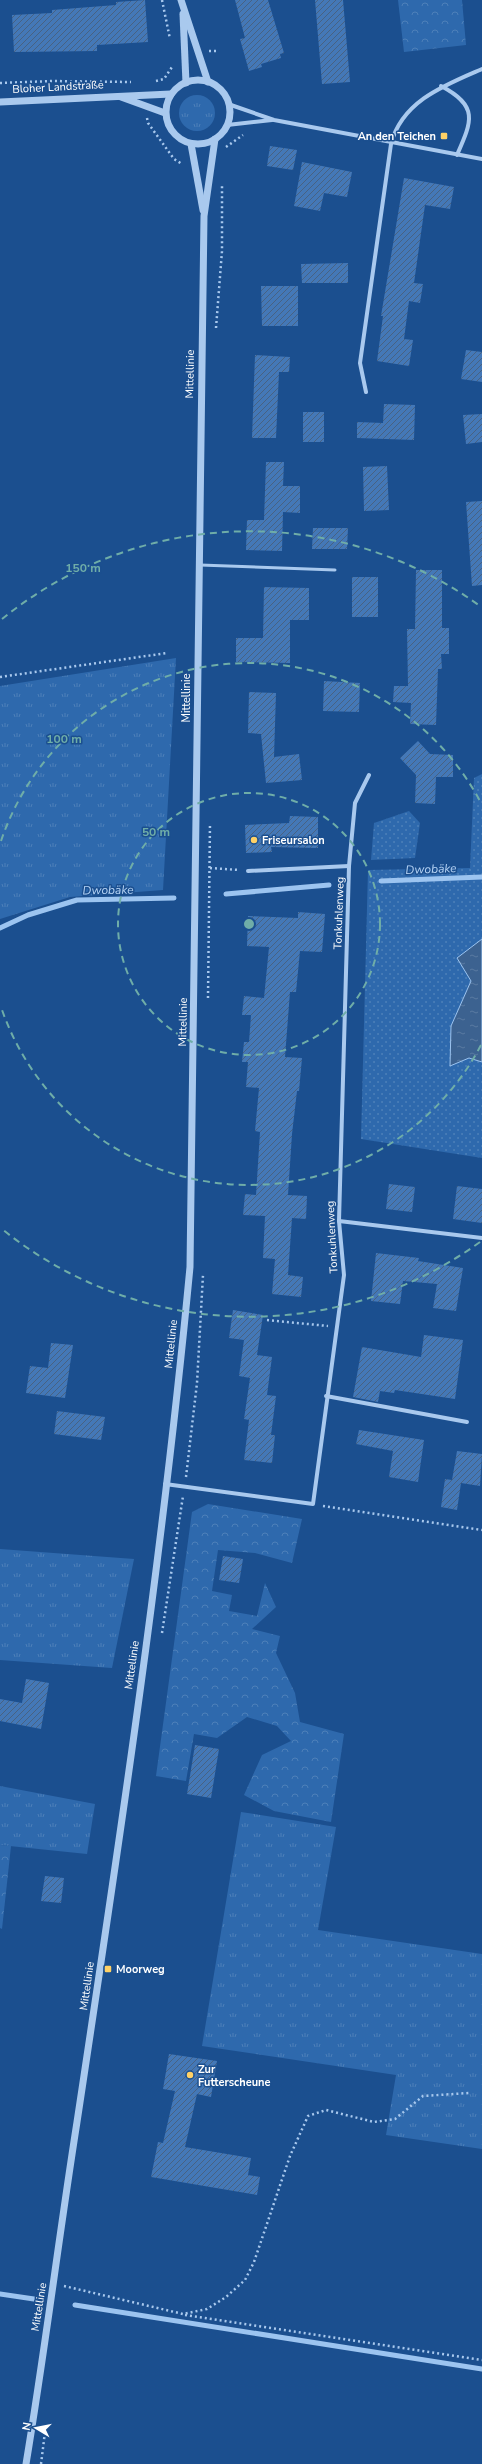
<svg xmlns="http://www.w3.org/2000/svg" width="482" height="2464" viewBox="0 0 482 2464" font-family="'Nunito Sans',sans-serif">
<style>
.grass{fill:url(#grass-tufts)}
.forest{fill:url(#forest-crowns)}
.park{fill:url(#park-dots)}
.water{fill:url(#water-ripples);stroke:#9cc4f0}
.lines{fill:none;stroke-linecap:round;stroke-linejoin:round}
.stream{stroke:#9cc4f0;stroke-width:5}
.building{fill:url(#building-hatch)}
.path{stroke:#a9c9ee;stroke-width:2.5;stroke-dasharray:2 3;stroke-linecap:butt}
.service{stroke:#a9c9ee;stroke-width:3}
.minor{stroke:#a9c9ee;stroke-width:4}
.tertiary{stroke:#a9c9ee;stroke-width:7}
.ring{fill:none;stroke:#6fada8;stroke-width:2;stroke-dasharray:7 5}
.poi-dot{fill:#ffd166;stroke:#1b4f8f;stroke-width:1.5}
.labels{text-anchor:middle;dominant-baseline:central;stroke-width:3;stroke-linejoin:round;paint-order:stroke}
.street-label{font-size:11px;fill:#fff;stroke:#1b4f8f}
.poi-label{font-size:11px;font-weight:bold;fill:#fff;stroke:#1b4f8f;text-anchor:start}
.water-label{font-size:12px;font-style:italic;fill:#b5d3f5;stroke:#1b4f8f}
.centre{fill:#6fada8;stroke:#1b4f8f;stroke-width:2}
.ring-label{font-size:12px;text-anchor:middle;font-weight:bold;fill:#6fada8;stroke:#1b4f8f;stroke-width:3;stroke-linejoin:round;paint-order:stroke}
</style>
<defs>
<pattern id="grass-tufts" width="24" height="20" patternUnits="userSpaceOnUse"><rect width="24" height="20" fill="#2e69ad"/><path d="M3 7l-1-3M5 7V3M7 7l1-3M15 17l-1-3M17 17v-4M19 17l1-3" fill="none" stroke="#4d80b9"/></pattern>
<pattern id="forest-crowns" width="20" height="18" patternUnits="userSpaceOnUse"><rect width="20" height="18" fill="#2e69ad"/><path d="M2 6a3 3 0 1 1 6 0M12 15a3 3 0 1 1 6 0" fill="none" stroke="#4d80b9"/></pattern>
<pattern id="park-dots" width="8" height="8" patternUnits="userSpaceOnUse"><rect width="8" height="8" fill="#2e69ad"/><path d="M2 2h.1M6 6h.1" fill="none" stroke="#4d80b9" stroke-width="1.8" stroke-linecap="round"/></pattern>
<pattern id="water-ripples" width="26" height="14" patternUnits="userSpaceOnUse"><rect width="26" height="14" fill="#3c6290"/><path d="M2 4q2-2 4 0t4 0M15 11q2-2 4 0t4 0" fill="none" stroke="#597aa1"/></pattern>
<pattern id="building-hatch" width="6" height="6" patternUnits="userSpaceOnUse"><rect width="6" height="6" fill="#4478b7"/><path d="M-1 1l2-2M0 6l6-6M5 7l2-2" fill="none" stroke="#486282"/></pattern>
</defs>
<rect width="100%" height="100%" fill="#1b4f8f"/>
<g class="grass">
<circle cx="197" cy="113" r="18"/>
<path d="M176 658 163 890 70 897 0 919V686Z"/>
<path d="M0 1549 134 1559 112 1668 0 1660Z"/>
<path d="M0 1786 95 1804 87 1854 0 1845Z"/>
<path d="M241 1812 336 1827 318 1930 482 1954V2149L386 2135 396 2075 202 2046Z"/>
</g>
<g class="forest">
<path d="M398 0H462L466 45 404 52Z"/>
<path d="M208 1504 302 1519 292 1563 255 1553 218 1550 212 1591 232 1595 229 1611 257 1616 265 1583 276 1607 252 1629 280 1636 276 1653 295 1693 300 1722 344 1734 331 1822 274 1811 244 1795 262 1755 291 1741 277 1726 247 1717 217 1738 194 1734 186 1781 156 1776 192 1512Z"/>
<path d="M0 1845 11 1846 2 1929 0 1928Z"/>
</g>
<g class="park">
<path d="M482 774V939L458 958 471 981 451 1026 450 1065 469 1058 482 1062V1158L361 1139 368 870 470 868 474 778Z"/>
<path d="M409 811 420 823 415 858 371 860 374 823Z"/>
</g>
<path class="water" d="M482 939V1062L469 1058 450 1066 451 1026 471 981 457 958Z"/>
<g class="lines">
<g class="stream">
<path d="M381 881 482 877"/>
<path d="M226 894 329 885"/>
<path d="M0 928 28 915 77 900 174 898"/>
<path d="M0 2294 34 2299"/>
<path d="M75 2305 482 2369"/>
</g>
</g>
<g class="building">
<path d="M145 0 148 42 97 45V51L14 52 12 15 52 13V10L116 5V2Z"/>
<path d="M235 0H268L284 53 280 54 281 58 261 64 262 67 249 71 240 39 245 38Z"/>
<path d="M315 0H343L350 82 322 84Z"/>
<path d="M270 146 297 150 293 170 267 166Z"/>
<path d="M302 162 352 172 347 197 324 193 320 211 294 206Z"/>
<path d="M404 178 454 187 450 209 425 205 414 283 423 284 420 303 409 301 404 339 413 340 409 366 377 361 383 316H381Z"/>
<path d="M348 263V283H302L301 264Z"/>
<path d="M261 286H298V326H262Z"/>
<path d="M466 350 482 352V382L461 379Z"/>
<path d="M255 355 290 357 289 372H279L276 438H252Z"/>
<path d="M384 404 415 405 414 440 357 438V422L383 423Z"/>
<rect x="303" y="412" width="21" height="30"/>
<path d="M482 414V442L466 444 463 415Z"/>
<path d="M266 462H284L283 486H300V513L283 512 282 551 246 550 247 520H264Z"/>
<path d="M387 466 389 510 364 511 363 467Z"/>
<path d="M482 501V585L472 586 466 502Z"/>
<path d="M313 528H348L347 549H312Z"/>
<path d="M416 570H442V628H449V654H441L442 669H438L436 725 410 724 411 703 393 702 394 686H408L407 629H415Z"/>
<rect x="352" y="577" width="26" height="40"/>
<path d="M264 587 309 588V620H290V663L236 662V638H263Z"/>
<path d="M324 681 360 683 359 712 323 711Z"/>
<path d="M249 692 276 693 274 757 299 754 302 780 266 783 261 734 248 733Z"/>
<path d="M418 741 430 754 453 755V777H436L435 804 415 803 416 775 400 758Z"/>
<path d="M290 816 318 817V848L271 847 272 852 246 853 245 825 289 823Z"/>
<path d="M298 912 325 914 322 952 300 951 296 992H290L285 1057 302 1058 299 1091H297L292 1134 288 1195 307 1196 306 1219 292 1218 288 1275 303 1277 301 1297 272 1294 275 1259 263 1258 265 1216 243 1215 245 1194 256 1195 260 1132 255 1131 259 1088 246 1087 248 1062H242L244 1042H249L251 1015H242L244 996 264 998 269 947 247 946 248 916 298 918Z"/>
<path d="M389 1184 415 1187 412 1212 386 1209Z"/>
<path d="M457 1186 482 1189V1223L453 1219Z"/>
<path d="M376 1253 419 1258 418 1261 463 1268 456 1311 433 1308 437 1284 403 1281 400 1304 371 1301Z"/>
<path d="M233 1310 263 1315 257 1355 272 1357 267 1395 276 1396 271 1435H275L272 1463 244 1460 249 1420 244 1419 250 1378 239 1376 244 1340 229 1338Z"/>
<path d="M424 1335 463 1340 455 1399 395 1390 394 1393 380 1391 378 1402 353 1397 362 1347 421 1357Z"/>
<path d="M51 1343 73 1345 65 1398 26 1393 30 1366 48 1368Z"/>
<path d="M57 1411 105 1417 101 1440 54 1434Z"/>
<path d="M359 1430 424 1440 418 1482 389 1477 393 1451 356 1444Z"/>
<path d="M457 1451 482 1454 480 1486 461 1483 457 1510 441 1507 445 1479 452 1480Z"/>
<path d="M223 1556 243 1559 239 1583 219 1580Z"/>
<path d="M26 1679 49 1683 41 1729 0 1721V1699L22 1703Z"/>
<path d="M195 1745 219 1749 211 1798 187 1794Z"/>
<path d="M45 1876 64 1878 61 1903 41 1901Z"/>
<path d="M169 2054 217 2061 211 2097 197 2094 185 2147 251 2158 248 2175 260 2177 257 2195 151 2177 158 2142 163 2143 175 2091 163 2089Z"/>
</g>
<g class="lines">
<g class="path">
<path d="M162 0 170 39"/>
<path d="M209 51H217"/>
<path d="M156 81 164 79 172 67"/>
<path d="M0 83 52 81 131 82"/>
<path d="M147 118 148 123 174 159 182 164"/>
<path d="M226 147 243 135"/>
<path d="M216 328 222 251V185"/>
<path d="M0 677 167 653"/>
<path d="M210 868 239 870"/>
<path d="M208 998 210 823"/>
<path d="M267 1320 328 1326"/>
<path d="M186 1477 197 1383 203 1275"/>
<path d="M323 1506 482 1530"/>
<path d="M162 1633 183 1496"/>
<path d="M64 2286 183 2314 207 2309 226 2297 245 2280 254 2262 290 2156 308 2116 326 2110 374 2122 395 2119 423 2096 469 2093"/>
<path d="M185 2315 482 2360"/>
<path d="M41 2464 45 2432"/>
</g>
<path class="service" d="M200 565 335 570"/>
<g class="minor">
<path d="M441 86C479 106 472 121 457 155"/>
<path d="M228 104 274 120 482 159"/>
<path d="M227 125 272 120"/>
<path d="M366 392 360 363 391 144C402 101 445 85 482 69"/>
<path d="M248 871 349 866"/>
<path d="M339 1221 482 1238"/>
<path d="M326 1396 467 1422"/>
<path d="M165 1484 313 1504 344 1275 339 1221 349 866 355 803 369 775"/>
</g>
<g class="tertiary">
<path d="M181 0 208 82"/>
<path d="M183 14 186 83"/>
<circle cx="198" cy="112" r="32"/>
<path d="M121 97 165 113"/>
<path d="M0 102 171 94"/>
<path d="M191 144 203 210"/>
<path d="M26 2464C45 2350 59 2236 77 2122 120 1838 163 1553 190 1267L204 216 215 139"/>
</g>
</g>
<g class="ring">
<circle cx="249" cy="924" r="131"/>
<path d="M481 1045A262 262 0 0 1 1 1007M1 841A262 262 0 0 1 481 803"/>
<path d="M480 1242A393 393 0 0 1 2 1229M2 619A393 393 0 0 1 480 606"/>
</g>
<g class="poi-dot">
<rect x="440" y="132" width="8" height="8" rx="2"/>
<circle cx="254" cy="840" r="4"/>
<rect x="104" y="1965" width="8" height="8" rx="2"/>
<circle cx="190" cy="2075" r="4"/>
</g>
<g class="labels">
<g class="street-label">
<text transform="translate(58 87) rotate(-3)">Bloher Landstraße</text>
<text transform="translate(190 374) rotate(-89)">Mittellinie</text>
<text transform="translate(186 698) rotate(-90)">Mittellinie</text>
<text transform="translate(339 913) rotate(-88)">Tonkuhlenweg</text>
<text transform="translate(183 1022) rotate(-89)">Mittellinie</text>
<text transform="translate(332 1237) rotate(-93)">Tonkuhlenweg</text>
<text transform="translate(171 1344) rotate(-84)">Mittellinie</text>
<text transform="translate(132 1665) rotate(-82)">Mittellinie</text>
<text transform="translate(87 1986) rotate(-82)">Mittellinie</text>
<text transform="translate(39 2307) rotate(-81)">Mittellinie</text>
</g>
<g class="poi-label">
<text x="436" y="136" text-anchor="end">An den Teichen</text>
<text x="262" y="840">Friseursalon</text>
<text x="116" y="1969">Moorweg</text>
<text x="198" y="2069">Zur<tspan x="198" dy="13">Futterscheune</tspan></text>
</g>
<g class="water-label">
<text transform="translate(431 869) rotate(-2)">Dwobäke</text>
<text transform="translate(108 890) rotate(-1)">Dwobäke</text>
</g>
</g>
<circle cx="249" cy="924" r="6" class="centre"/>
<g class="ring-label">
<text x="83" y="572">150 m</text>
<text x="64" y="743">100 m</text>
<text x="156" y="836">50 m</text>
</g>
<g transform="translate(36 2428) rotate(280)" stroke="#1b4f8f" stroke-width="3" paint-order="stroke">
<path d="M0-3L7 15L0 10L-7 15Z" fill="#ffffff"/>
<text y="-6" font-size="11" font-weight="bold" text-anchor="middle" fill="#ffffff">N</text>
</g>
</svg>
